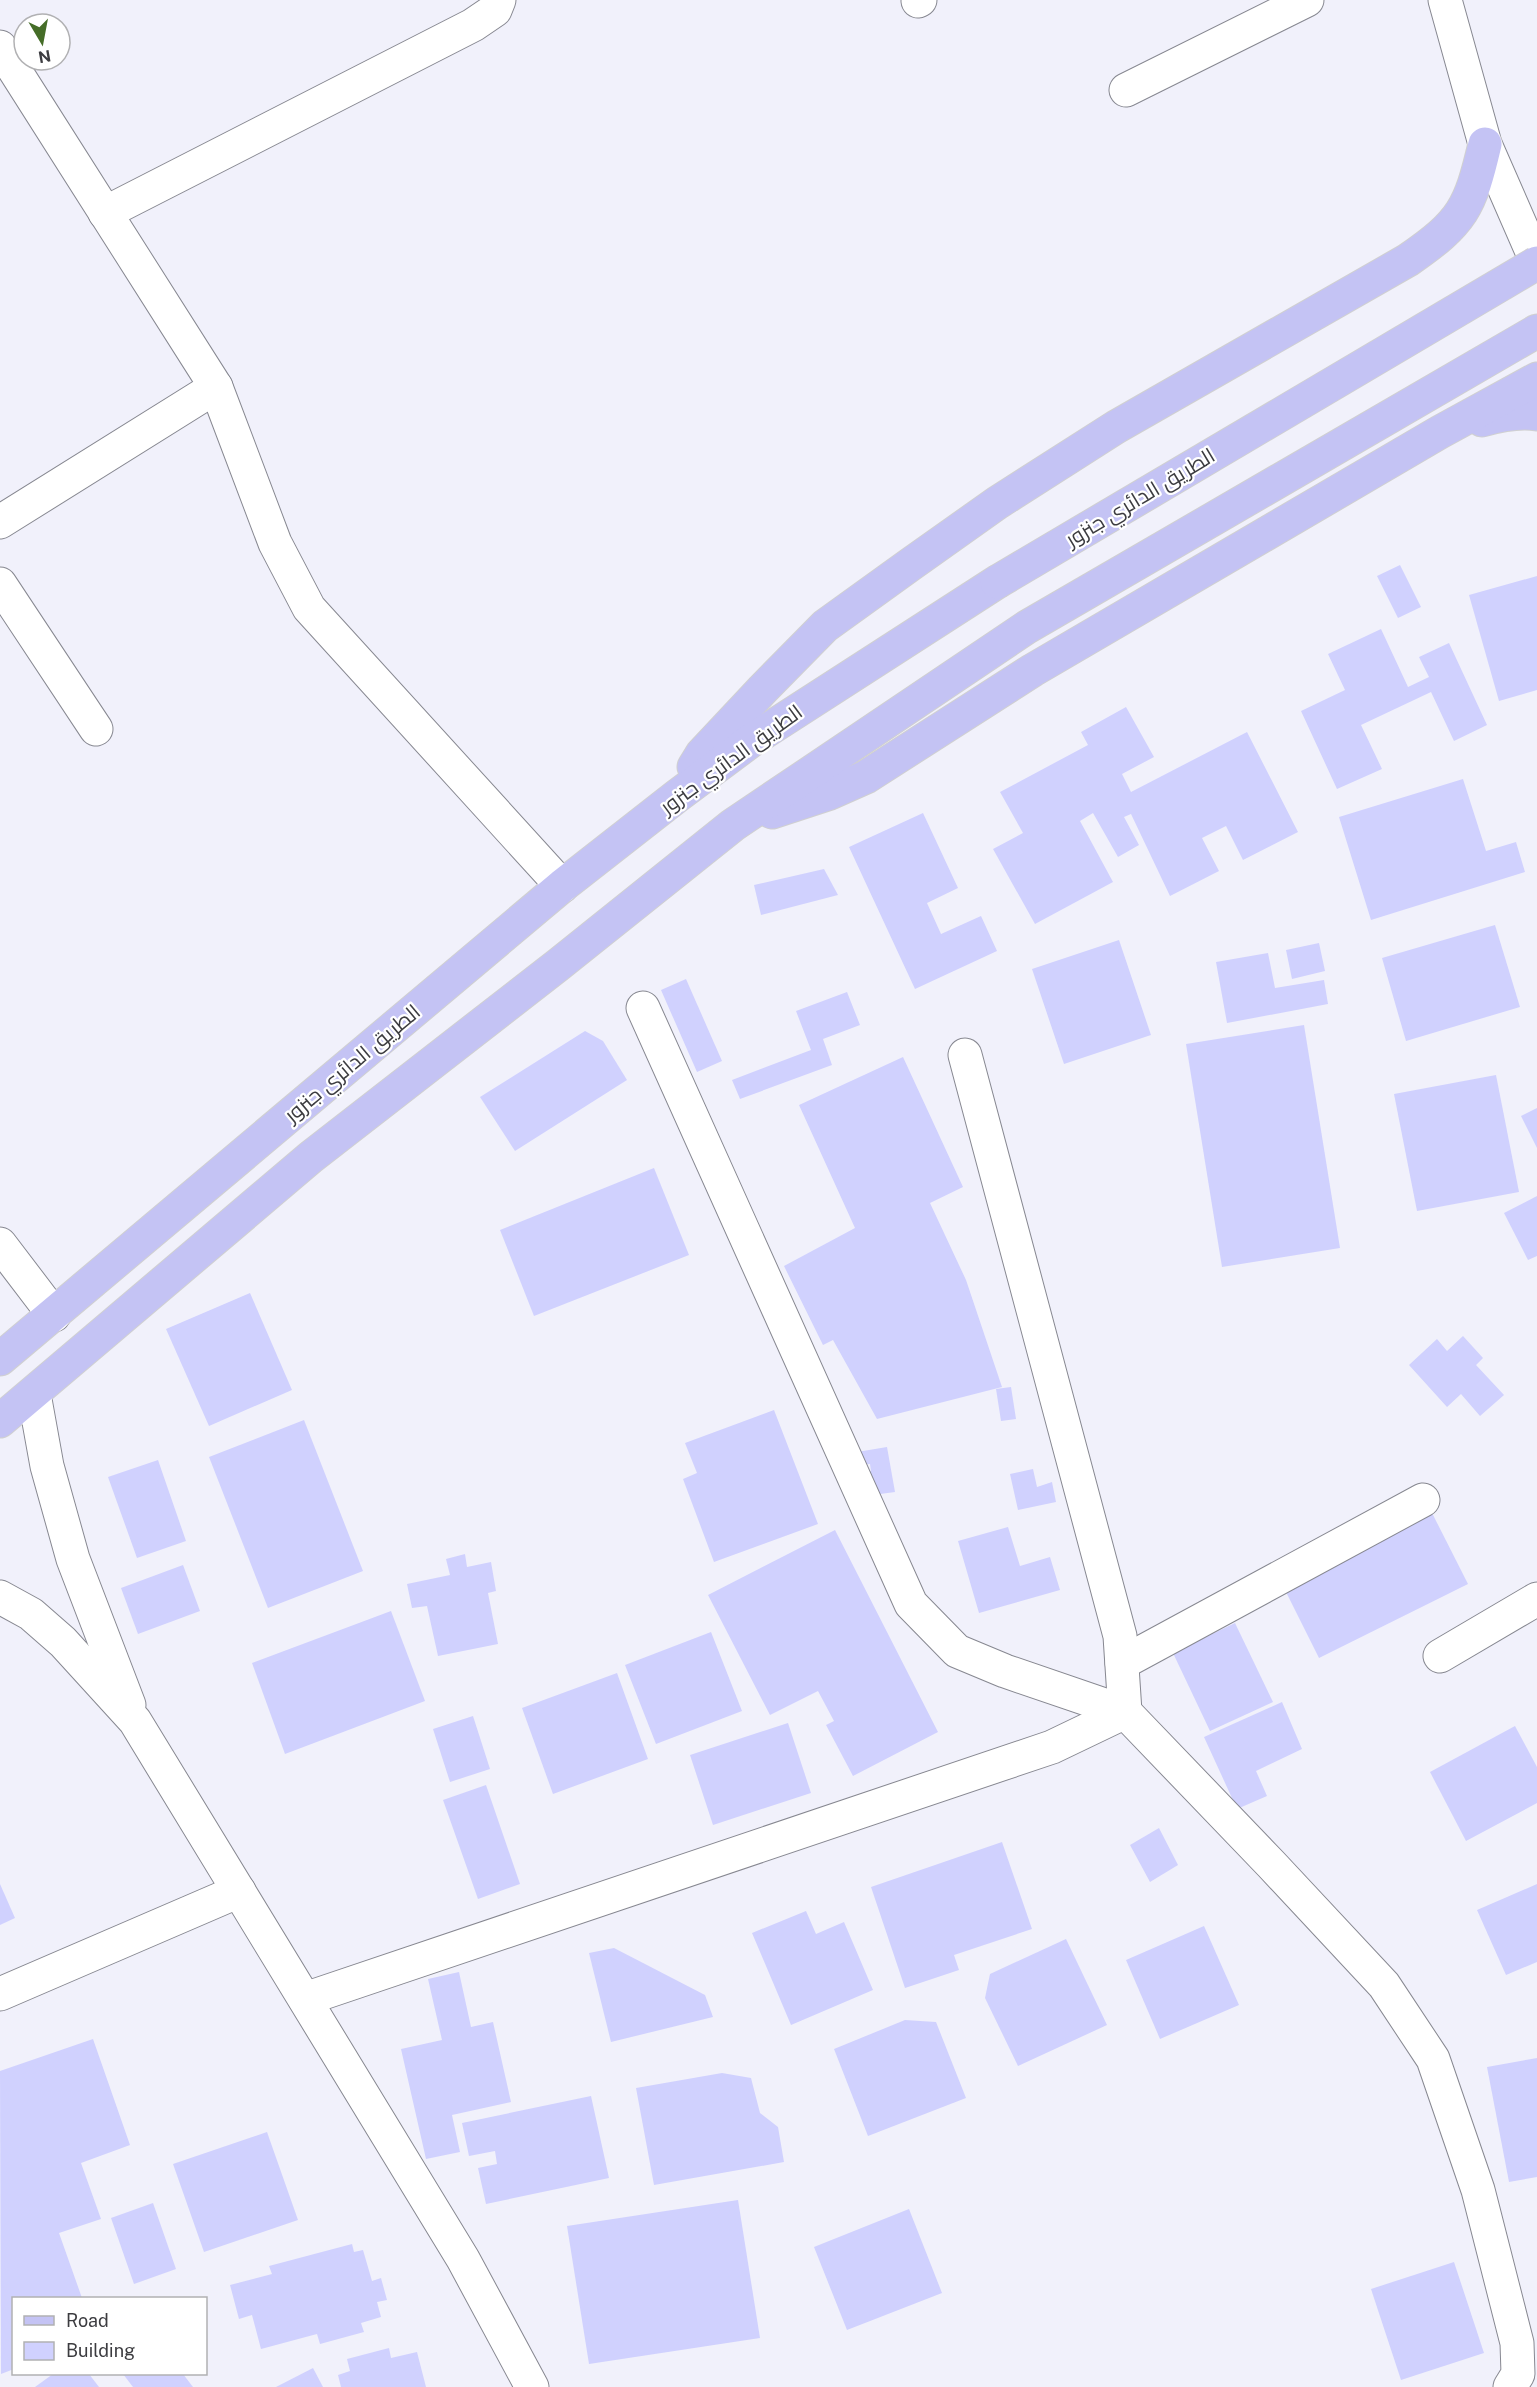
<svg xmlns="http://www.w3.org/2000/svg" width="1537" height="2387" viewBox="0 0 1537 2387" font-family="'Public Sans',Cairo,sans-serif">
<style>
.building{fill:#d0d1fe}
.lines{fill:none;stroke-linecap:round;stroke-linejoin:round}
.street-casing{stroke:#878891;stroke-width:35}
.secondary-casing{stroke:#878891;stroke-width:35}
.primary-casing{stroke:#d0d0d1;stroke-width:35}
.street{stroke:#fff;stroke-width:33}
.secondary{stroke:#fff;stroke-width:33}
.primary{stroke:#c4c3f4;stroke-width:33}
.primary-bridge-casing{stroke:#d0d0d1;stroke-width:35;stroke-linecap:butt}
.primary-bridge{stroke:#c4c3f4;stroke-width:33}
.labels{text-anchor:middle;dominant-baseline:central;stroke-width:4.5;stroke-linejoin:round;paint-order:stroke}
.street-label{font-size:21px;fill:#3c3c40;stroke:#fff}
</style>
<rect width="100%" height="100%" fill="#f1f1fb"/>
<g class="building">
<path d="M1400 565 1421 607 1398 618 1377 576Z"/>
<path d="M1537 576V690L1499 701 1469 595Z"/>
<path d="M1381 629 1408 687 1429 677 1419 657 1449 643 1487 725 1454 741 1431 692 1361 725 1382 769 1337 789 1301 711 1345 690 1328 654Z"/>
<path d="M1126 707 1154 757 1122 774 1131 792 1247 732 1298 832 1243 860 1226 826 1202 838 1219 871 1170 896 1131 814 1124 817 1139 845 1118 857 1093 813 1080 821 1113 882 1035 924 993 849 1023 833 1000 792 1088 745 1081 732Z"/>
<path d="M1463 779 1486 851 1516 842 1525 872 1371 920 1339 817Z"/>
<path d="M923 813 958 888 927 903 941 934 981 916 997 951 915 989 849 847Z"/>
<path d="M824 869 838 895 761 915 754 885Z"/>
<path d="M1495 925 1520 1007 1406 1041 1382 958Z"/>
<path d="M1119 940 1151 1035 1064 1064 1032 969Z"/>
<path d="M1319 943 1325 971 1292 979 1286 950Z"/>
<path d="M1268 953 1275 988 1324 980 1328 1004 1227 1023 1216 962Z"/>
<path d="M686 979 722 1061 697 1072 661 990Z"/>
<path d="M847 992 860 1025 823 1039 832 1065 740 1099 732 1080 811 1050 796 1011Z"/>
<path d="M1304 1025 1340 1248 1222 1267 1186 1044Z"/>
<path d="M585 1031 603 1041 627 1080 515 1151 480 1097Z"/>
<path d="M903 1057 963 1187 930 1203 966 1280 1002 1387 877 1419 833 1340 823 1345 784 1266 855 1228 799 1105Z"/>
<path d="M1496 1075 1519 1192 1417 1211 1394 1094Z"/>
<path d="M1537 1108V1148L1521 1116Z"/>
<path d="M654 1168 689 1255 534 1316 500 1230Z"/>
<path d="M1537 1196V1256L1528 1260 1504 1213Z"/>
<path d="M250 1293 292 1390 209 1426 166 1329Z"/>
<path d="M1463 1336 1483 1358 1476 1365 1504 1395 1480 1416 1461 1394 1447 1407 1409 1365 1437 1339 1447 1351Z"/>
<path d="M1011 1387 1016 1419 1001 1421 996 1389Z"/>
<path d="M774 1410 818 1524 714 1562 683 1479 697 1473 685 1443Z"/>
<path d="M304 1420 363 1571 268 1608 209 1457Z"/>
<path d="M887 1447 895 1492 865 1496 861 1473 871 1471 870 1464 859 1465 857 1452Z"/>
<path d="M158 1460 186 1541 137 1558 108 1477Z"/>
<path d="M1033 1469 1037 1487 1052 1482 1056 1502 1018 1510 1010 1474Z"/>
<path d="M1429 1507 1468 1584 1319 1658 1281 1582Z"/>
<path d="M1008 1527 1020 1566 1050 1557 1060 1590 979 1613 958 1541Z"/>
<path d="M835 1530 938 1732 853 1776 826 1725 834 1721 818 1691 770 1715 708 1595Z"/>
<path d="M465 1554 467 1567 491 1562 496 1591 488 1593 498 1644 438 1656 427 1606 412 1608 407 1584 450 1575 446 1559Z"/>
<path d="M183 1565 200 1611 138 1634 121 1588Z"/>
<path d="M391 1611 425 1701 285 1754 252 1663Z"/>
<path d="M1235 1623 1273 1702 1210 1731 1173 1653Z"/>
<path d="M711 1632 742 1711 656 1744 625 1665Z"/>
<path d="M617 1673 648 1759 553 1794 522 1708Z"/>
<path d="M1282 1702 1302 1749 1256 1771 1267 1796 1237 1809 1204 1737Z"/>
<path d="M473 1716 490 1769 450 1782 433 1729Z"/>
<path d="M788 1723 811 1793 713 1825 690 1755Z"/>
<path d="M1515 1726 1537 1767V1803L1466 1841 1430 1772Z"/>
<path d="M486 1785 520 1884 478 1899 443 1800Z"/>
<path d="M1159 1828 1178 1865 1150 1882 1130 1845Z"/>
<path d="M1002 1842 1032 1929 954 1955 959 1970 905 1988 871 1887Z"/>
<path d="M0 1884 15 1918 0 1925Z"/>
<path d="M1537 1884V1962L1506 1975 1477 1910Z"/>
<path d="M806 1911 816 1934 844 1922 873 1990 791 2025 752 1933Z"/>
<path d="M1204 1926 1239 2005 1160 2039 1126 1960Z"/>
<path d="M1066 1939 1107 2025 1018 2066 985 1998 990 1974Z"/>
<path d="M614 1948 705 1995 713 2017 611 2042 589 1953Z"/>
<path d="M459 1972 471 2027 493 2022 511 2102 452 2115 460 2152 426 2159 401 2049 442 2040 428 1979Z"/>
<path d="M905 2020 936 2022 966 2098 868 2136 834 2049Z"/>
<path d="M93 2039 130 2145 81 2163 101 2219 59 2233 82 2298H14V2369L1 2374 0 2071Z"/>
<path d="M1537 2058V2177L1509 2182 1487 2067Z"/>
<path d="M722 2073 751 2078 760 2113 778 2127 784 2162 654 2185 636 2088Z"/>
<path d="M591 2096 609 2178 486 2204 478 2168 497 2164 495 2151 469 2156 462 2123Z"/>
<path d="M267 2132 298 2220 204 2252 173 2164Z"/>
<path d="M738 2200 760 2338 589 2364 567 2226Z"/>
<path d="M153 2203 176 2269 134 2284 111 2218Z"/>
<path d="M909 2209 942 2293 847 2330 814 2247Z"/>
<path d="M352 2244 354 2252 363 2250 372 2281 381 2278 387 2300 377 2302 381 2317 361 2323 364 2332 320 2344 317 2334 261 2349 252 2315 239 2319 230 2285 272 2274 269 2266Z"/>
<path d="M1454 2262 1484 2353 1401 2380 1371 2289Z"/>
<path d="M389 2348 391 2358 417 2352 426 2387H341L338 2375 350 2371 347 2359Z"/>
<path d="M313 2368 323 2387H276Z"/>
<path d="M53 2374H89L99 2387H35Z"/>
<path d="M123 2374H183L193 2387H133Z"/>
</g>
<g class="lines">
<defs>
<g id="street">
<path d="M918 1 920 0"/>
<path d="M0 47 216 387 275 543 309 608 562 886"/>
<path d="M1126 90 1307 0"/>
<path d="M105 213 473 25 495 10 499 0"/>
<path d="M0 522 216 387"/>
<path d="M0 584 96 729"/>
<path d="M643 1008 911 1604 957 1651 1005 1671 1125 1712 1271 1864 1384 1985 1433 2059 1478 2190 1517 2343 1518 2374 1510 2387"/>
<path d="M965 1055 1120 1636 1125 1712"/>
<path d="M0 1244 54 1315"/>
<path d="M1440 1656 1537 1599"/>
<path d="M1122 1663 1423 1500"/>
<path d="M0 1994 239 1891"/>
<path d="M305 1999 1052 1747 1125 1712"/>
</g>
<g id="secondary">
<path d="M1445 0 1485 144 1537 263"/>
<path d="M34 1394 47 1466 73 1559 129 1705"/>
<path d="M0 1597 31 1614 63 1642 135 1721 463 2259 532 2387"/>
</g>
<g id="primary">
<path d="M1482 420C1500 415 1518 411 1537 414"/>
<path d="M694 767 702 754 763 689 825 626 911 564 997 503 1116 427 1408 260C1463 222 1470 208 1485 144"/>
<path d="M772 812 830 793 866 777 1033 670 1440 432 1537 379"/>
<path d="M0 1359 562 886 677 796 752 740 997 582"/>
<path d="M0 1421 311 1157 558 965 733 825 1027 627 1537 331"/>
</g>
</defs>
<use href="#street" class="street-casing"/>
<use href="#secondary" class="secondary-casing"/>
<use href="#primary" class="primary-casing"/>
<use href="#street" class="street"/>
<use href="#secondary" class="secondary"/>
<use href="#primary" class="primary"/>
<defs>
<path id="primary-bridge" d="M997 582 1537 263"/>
</defs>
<use href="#primary-bridge" class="primary-bridge-casing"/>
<use href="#primary-bridge" class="primary-bridge"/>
</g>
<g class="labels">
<g class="street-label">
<text transform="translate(1140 497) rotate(-31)">الطريق الدائري جنزور</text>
<text transform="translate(731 759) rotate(-36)">الطريق الدائري جنزور</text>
<text transform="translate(352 1063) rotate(-40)">الطريق الدائري جنزور</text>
</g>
</g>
<rect x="12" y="2297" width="195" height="78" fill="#ffffff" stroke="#b1b1b3" stroke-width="1.5"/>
<rect x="24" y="2316" width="30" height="9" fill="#c4c3f4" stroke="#b1b1b3" stroke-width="1.5"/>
<text x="66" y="2327" font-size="18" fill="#3c3c40">Road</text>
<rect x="24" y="2342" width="30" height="18" fill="#d0d1fe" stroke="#b1b1b3" stroke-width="1.5"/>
<text x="66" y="2357" font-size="18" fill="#3c3c40">Building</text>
<g transform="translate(42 42) rotate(170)"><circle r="28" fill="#ffffff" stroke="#b1b1b3" stroke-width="1.5"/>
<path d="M0-4.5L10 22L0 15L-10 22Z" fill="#456d28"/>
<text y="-9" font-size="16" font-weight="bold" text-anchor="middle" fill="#3c3c40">N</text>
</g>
</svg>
